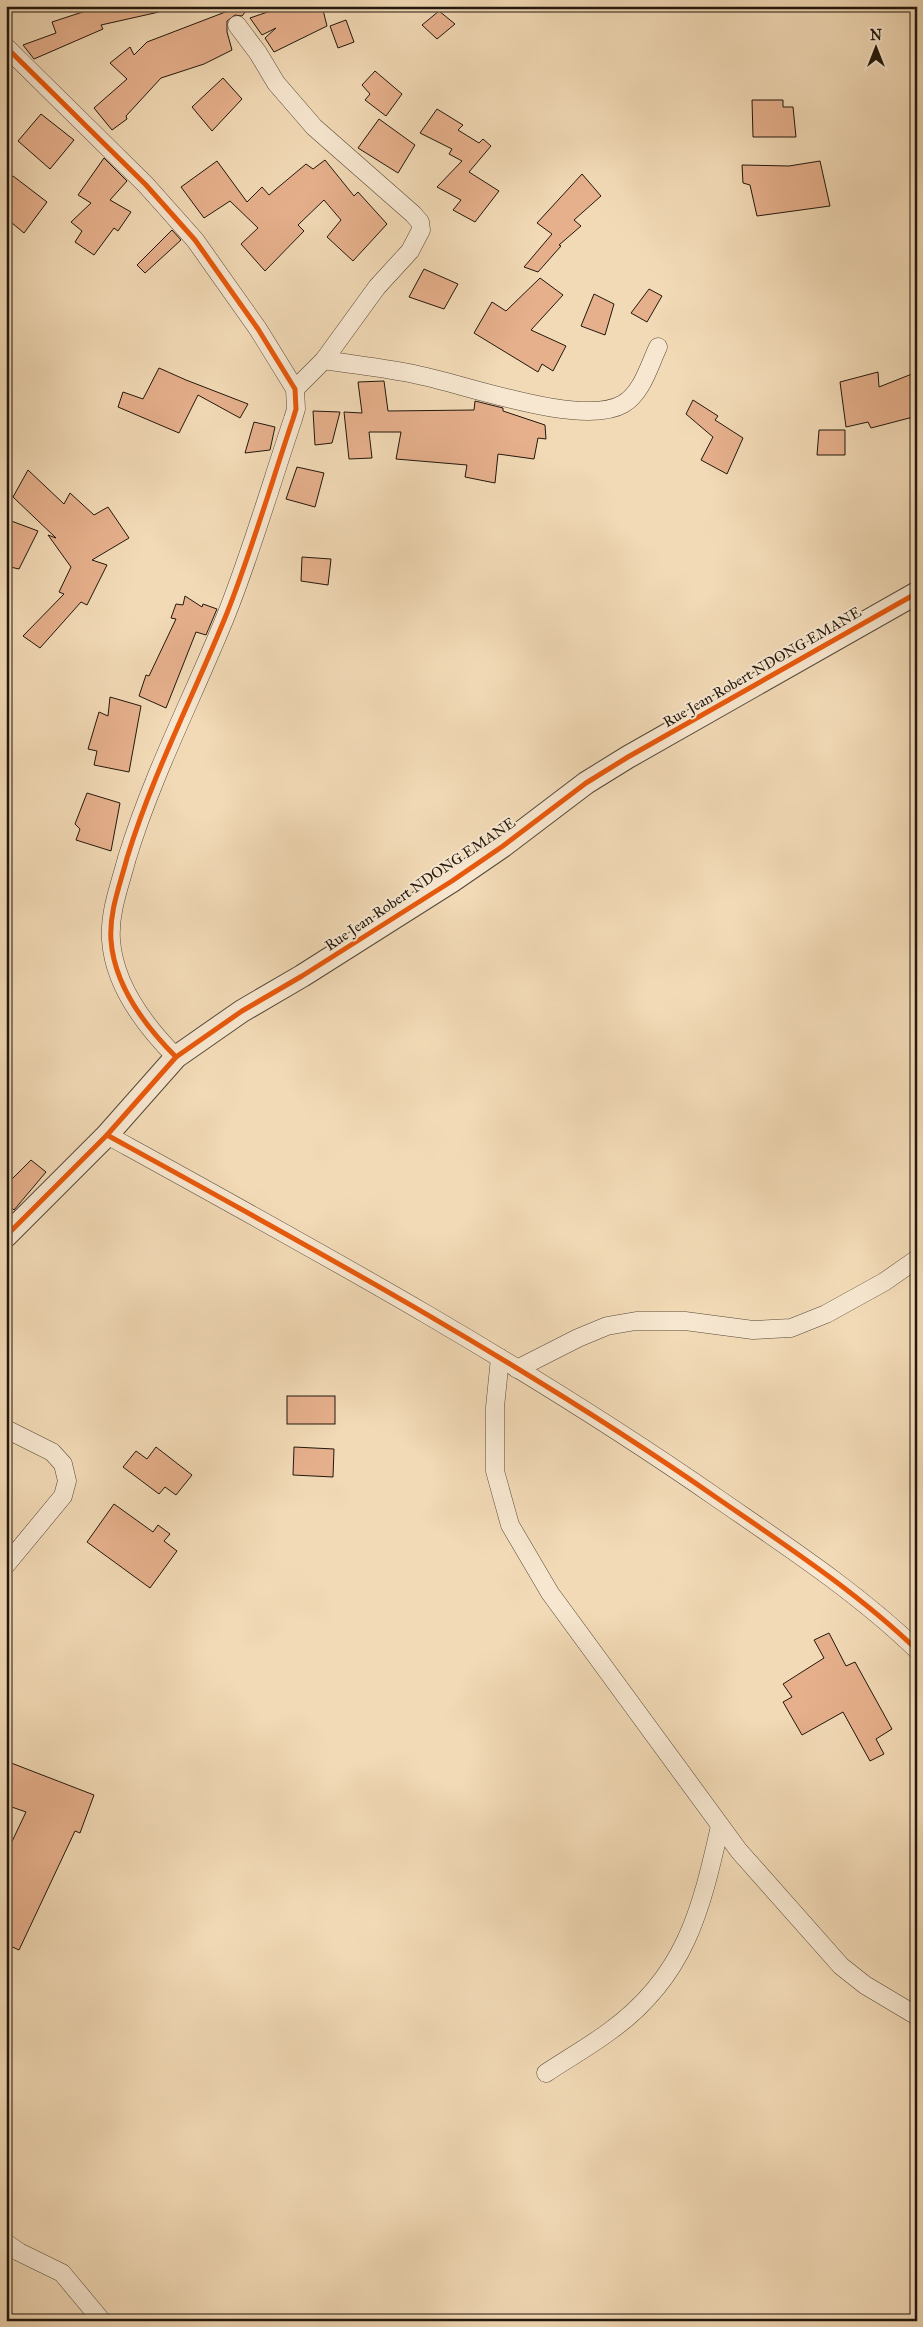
<svg xmlns="http://www.w3.org/2000/svg" width="923" height="2327" viewBox="0 0 923 2327" font-family="'IM FELL Great Primer',serif">
<style>
.building{fill:#e6b08c;stroke:#22170c}
.lines{fill:none;stroke-linecap:round;stroke-linejoin:round}
.minor-casing{stroke:#564836;stroke-width:19}
.tertiary-casing{stroke:#564836;stroke-width:24}
.minor{stroke:#f7e7d0;stroke-width:18}
.tertiary{stroke:#f7e7d0;stroke-width:22}
.cycleway-casing{stroke:#f7e7d0;stroke-width:8}
.cycleway{stroke:#e8590c;stroke-width:5}
.labels{text-anchor:middle;dominant-baseline:central;stroke-width:4;stroke-linejoin:round;paint-order:stroke}
.street-label{font-size:15px;fill:#22170c;stroke:#f7e7d0}
</style>
<rect width="100%" height="100%" fill="#f2dab6"/>
<filter id="stains"><feTurbulence type="fractalNoise" baseFrequency=".004" numOctaves="4"/><feColorMatrix values="0 0 0 0 .2 0 0 0 0 .09 0 0 0 0 .02 0 0 0 .5 -.17"/></filter>
<radialGradient id="worn" r=".72"><stop offset=".6" stop-color="#630" stop-opacity="0"/><stop offset="1" stop-color="#630" stop-opacity=".3"/></radialGradient>
<g class="building">
<path d="M101 6H158L159 12 101 25 103 29 34 59 23 45 56 33 52 22Z"/>
<path d="M241 6H250L242 16 235 15 227 21V32L232 50 204 64 161 78 126 116 127 119 112 130 94 108 127 79 110 63 130 47 134 55 147 42Z"/>
<path d="M285 6H322L327 26 274 52 265 38 276 28 262 35 250 18Z"/>
<path d="M439 11 455 24 437 39 422 25Z"/>
<path d="M346 20 354 42 338 48 330 26Z"/>
<path d="M375 71 402 94 386 116 365 100 370 94 362 85Z"/>
<path d="M223 78 242 99 212 131 192 107Z"/>
<path d="M752 100H783V107H793L796 137H753Z"/>
<path d="M437 109 463 125 458 130 479 143 483 139 491 146 469 172 499 191 475 222 453 210 461 200 437 187 462 161 449 154 452 149 420 133Z"/>
<path d="M41 114 74 140 50 169 18 141Z"/>
<path d="M379 119 415 145 398 173 358 148Z"/>
<path d="M104 158 127 181 110 200 131 212 118 231 114 228 94 255 75 242 82 231 71 222 91 203 78 195Z"/>
<path d="M325 160 354 196 358 192 387 224 353 261 327 237 341 220 324 200 298 225 304 231 265 271 241 244 258 228 230 201 204 218 181 187 217 161 247 202 262 187 269 195 306 164 313 169Z"/>
<path d="M820 161 830 206 757 216 750 185 743 183 742 165 789 166Z"/>
<path d="M582 174 601 196 574 220 581 226 559 245 561 246 538 272 524 267 552 234 537 223Z"/>
<path d="M13 176 47 202 24 233 6 218V181Z"/>
<path d="M172 230 181 240 145 273 137 265Z"/>
<path d="M424 269 458 284 444 309 409 297Z"/>
<path d="M540 278 563 295 531 330 566 346 553 371 542 364 538 372 474 333 492 302 506 311Z"/>
<path d="M649 289 662 296 647 322 631 313Z"/>
<path d="M594 294 614 304 605 335 581 326Z"/>
<path d="M159 368 186 380 248 404 240 418 198 395 179 433 118 407 123 392 143 399Z"/>
<path d="M878 372 879 387 917 372V416L871 428 868 422 846 427 840 382Z"/>
<path d="M384 381 388 411 474 410 475 401 503 408V411L545 425 546 439 538 438 534 459 498 454 495 483 465 477 467 465 396 459 401 432H369L372 458 349 459 344 412 362 413 358 382Z"/>
<path d="M693 400 718 416 715 420 743 438 727 474 701 460 713 437 686 414Z"/>
<path d="M313 411 340 412 332 443 315 445Z"/>
<path d="M254 422 275 427 270 450 245 453Z"/>
<path d="M819 430H845V455H817Z"/>
<path d="M297 467 324 473 315 507 286 499Z"/>
<path d="M28 470 64 504 70 493 94 515 108 507 129 538 92 560 107 565 87 605 81 602 40 648 23 636 64 594 59 592 71 567 48 535 56 538 13 497Z"/>
<path d="M6 519 38 531 19 569 6 566Z"/>
<path d="M302 557 331 559 328 585 301 581Z"/>
<path d="M185 596 202 607 203 604 217 609 206 635 196 632 166 708 139 696 146 675 149 676 176 619 171 618 176 604 183 605Z"/>
<path d="M110 697 141 706 129 772 94 765 97 751 88 749 99 712 108 716Z"/>
<path d="M87 793 120 803 111 851 76 840 80 829 75 824Z"/>
<path d="M31 1160 46 1172 14 1210 6 1202V1185Z"/>
<rect x="287" y="1396" width="48" height="28"/>
<path d="M156 1447 192 1475 176 1495 165 1487 159 1494 123 1467 136 1451 147 1459Z"/>
<path d="M294 1447 334 1449 333 1477 293 1475Z"/>
<path d="M114 1504 153 1532 158 1525 170 1534 164 1541 177 1551 150 1588 87 1542Z"/>
<path d="M829 1633 846 1666 855 1662 892 1729 876 1739 884 1754 870 1761 843 1712 802 1735 783 1702 792 1697 783 1684 824 1658 814 1640Z"/>
<path d="M6 1761 94 1795 80 1833 75 1831 19 1950 6 1944V1854L26 1812 6 1805Z"/>
</g>
<g class="lines">
<defs>
<g id="minor">
<path d="M237 25 258 53 276 83 314 127 413 214 420 222 421 230 410 251 377 287 324 360 295 389"/>
<path d="M6 47 146 185 195 240 258 329 295 389 296 409 293 419C271 484 252 550 227 613 194 695 153 773 127 858 120 885 109 912 111 940 114 984 145 1026 176 1057"/>
<path d="M324 360C355 365 387 368 418 375 464 384 582 428 623 404 642 393 649 366 658 347"/>
<path d="M107 1135C314 1249 523 1363 717 1498 785 1545 857 1592 917 1650"/>
<path d="M500 1358 495 1407V1471L510 1525 550 1593 739 1851 841 1966 865 1985 917 2016"/>
<path d="M517 1369 578 1338 607 1326 636 1321H685L753 1330 791 1328 826 1314 884 1282 917 1259"/>
<path d="M6 1429 52 1452 63 1464 67 1481 63 1496 6 1565"/>
<path d="M546 2073C567 2059 590 2046 610 2031 685 1977 701 1911 720 1826"/>
<path d="M6 2243 19 2252 62 2273 102 2321"/>
</g>
<path id="tertiary" d="M6 1236 107 1135 176 1057 242 1011 302 976 452 881 503 846 586 783 628 757 917 593"/>
</defs>
<use href="#minor" class="minor-casing"/>
<use href="#tertiary" class="tertiary-casing"/>
<use href="#minor" class="minor"/>
<use href="#tertiary" class="tertiary"/>
<defs>
<g id="cycleway">
<path d="M6 47 146 185 195 240 258 329 295 389 296 409 293 419C271 484 252 550 227 613 194 695 153 773 127 858 120 885 109 912 111 940 114 984 145 1026 176 1057"/>
<path d="M107 1135C314 1249 523 1363 717 1498 785 1545 857 1592 917 1650"/>
<path d="M6 1236 107 1135 176 1057 242 1011 302 976 452 881 503 846 586 783 628 757 917 593"/>
</g>
</defs>
<use href="#cycleway" class="cycleway-casing"/>
<use href="#cycleway" class="cycleway"/>
</g>
<g class="labels">
<g class="street-label">
<text transform="translate(762 667) rotate(-30)">Rue Jean Robert NDONG EMANE</text>
<text transform="translate(420 884) rotate(-34)">Rue Jean Robert NDONG EMANE</text>
</g>
</g>
<rect width="923" height="2327" fill="none" stroke="#f2dab6" stroke-width="25"/>
<rect x="8" y="8" width="908" height="2312" fill="none" stroke="#22170c" stroke-width="2.5"/>
<rect x="12" y="12" width="898" height="2302" fill="none" stroke="#22170c"/>
<g transform="translate(876 48)" stroke="#f7e7d0" stroke-width="4" paint-order="stroke">
<path d="M0-4L9 19L0 12L-9 19Z" fill="#22170c"/>
<text y="-8" font-size="14" font-weight="bold" text-anchor="middle" fill="#22170c">N</text>
</g>
<rect width="100%" height="100%" filter="url(#stains)"/>
<rect width="100%" height="100%" fill="url(#worn)"/>
</svg>
